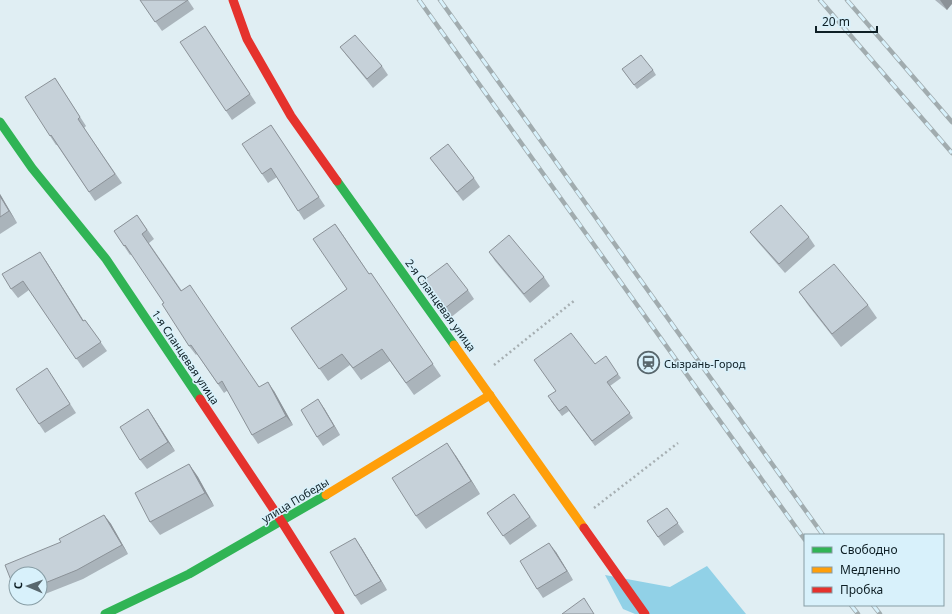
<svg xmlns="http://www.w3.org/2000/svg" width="952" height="614" viewBox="0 0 952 614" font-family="'Noto Sans',sans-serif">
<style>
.forest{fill:#91d1e7}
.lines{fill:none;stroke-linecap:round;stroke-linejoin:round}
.path{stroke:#a6afb2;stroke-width:2.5;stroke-dasharray:2 3;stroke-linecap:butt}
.fast{stroke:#30b455;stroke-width:9}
.slow{stroke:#ff9f0a;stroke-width:9}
.jam{stroke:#e5322d;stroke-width:9}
.rail-casing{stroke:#a1acaf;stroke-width:4.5}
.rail{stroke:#d8f1fb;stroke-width:3;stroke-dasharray:9;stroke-linecap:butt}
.wall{fill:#aab4bb}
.shaded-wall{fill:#8b9298}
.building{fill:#c6d1d9;stroke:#8b9298}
.labels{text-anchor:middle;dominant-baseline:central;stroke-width:3;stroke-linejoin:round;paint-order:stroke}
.street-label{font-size:11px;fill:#0e1f25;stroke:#d8f1fb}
.poi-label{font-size:11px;fill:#0e1f25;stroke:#d8f1fb;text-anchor:start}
</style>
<rect width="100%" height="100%" fill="#e0eef3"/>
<path class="forest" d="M707 566 746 614H635L623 609 605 575 670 587Z"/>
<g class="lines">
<g class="path">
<path d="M494 365 575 300"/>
<path d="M594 508 678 443"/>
</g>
<g class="fast">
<path d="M0 122 32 168 106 259 200 399"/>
<path d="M337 181 454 345"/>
<path d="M105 614 189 574 326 495"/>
</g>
<g class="slow">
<path d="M454 345 584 528"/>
<path d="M326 495 490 395"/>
</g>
<g class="jam">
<path d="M233 0 247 39 291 116 337 181"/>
<path d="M200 399 282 522 340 614"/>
<path d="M584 528 645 614"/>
</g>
<defs>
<g id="rail">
<path d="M419 0 805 540"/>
<path d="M440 0 823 535"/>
<path d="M820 0 952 153"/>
<path d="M847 0 952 122"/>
<path d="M851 605 858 614"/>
<path d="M873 605 880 614"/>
</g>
</defs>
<use href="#rail" class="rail-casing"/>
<use href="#rail" class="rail"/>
</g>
<g class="wall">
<path d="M140 0H188L194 9 162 31Z"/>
<path d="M935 0H952L947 10Z"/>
<path d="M205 26 256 103 232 120 226 111Z"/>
<path d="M340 47 382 66 388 75 373 88 347 56Z"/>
<path d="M622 69 653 70 656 75 637 89Z"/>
<path d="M55 78 86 126 84 128 122 183 95 201 57 145H56L50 136Z"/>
<path d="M271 125 325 206 304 220 277 177 268 183 262 174Z"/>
<path d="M430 158 474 178 480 187 463 201Z"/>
<path d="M0 194 17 223 0 234Z"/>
<path d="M137 215 154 239 149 243 182 291 259 387 274 391 293 425 258 444 252 435 228 390 224 393 197 354 196 355 189 346 164 303 132 254 130 255 114 231Z"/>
<path d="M335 224 369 274 371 273 441 376 414 395 390 361 361 380 350 365 328 381 291 328 347 289Z"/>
<path d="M750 232 809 237 815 246 785 273 757 241Z"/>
<path d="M489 252 544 277 550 286 530 303 495 261Z"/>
<path d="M46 261 84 321 85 320 107 351 83 368 29 290 18 298 11 289Z"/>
<path d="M423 281 468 290 474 299 450 318Z"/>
<path d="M799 292 868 305 877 318 841 347 808 305Z"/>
<path d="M595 364 618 374 621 378 610 386 633 418 595 446 569 411 562 416 551 401Z"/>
<path d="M53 377 76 413 45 433 39 424Z"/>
<path d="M324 408 340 435 323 446 317 437Z"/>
<path d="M148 409 175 451 147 469 140 460Z"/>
<path d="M456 456 480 494 426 529 416 516Z"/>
<path d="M189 464 198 477 214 506 160 535 150 522Z"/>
<path d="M514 494 537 526 510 545 487 513Z"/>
<path d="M667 508 684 532 664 546 647 521Z"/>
<path d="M104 515 111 524 128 554 83 579 40 596V574L61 542Z"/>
<path d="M361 547 387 590 361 605 355 596Z"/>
<path d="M556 552 573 580 543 598 537 589Z"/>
<path d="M19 598H35L23 603Z"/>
</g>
<g class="shaded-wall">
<path d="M940 0H952V4L947 10Z"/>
<path d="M0 194 17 223 9 211 0 196Z"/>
<path d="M335 224 343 235 377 286 369 274Z"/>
<path d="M40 252 46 261 89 330 83 321Z"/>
<path d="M268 382 274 391 293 425 286 416Z"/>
<path d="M318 399 324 408 340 435 334 426Z"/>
<path d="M148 409 154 418 175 451 168 442Z"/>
<path d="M447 443 456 456 480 494 471 481Z"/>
<path d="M189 464 198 477 214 506 205 493Z"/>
<path d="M104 515 111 524 128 554 122 545Z"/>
<path d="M355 538 361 547 387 590 381 581Z"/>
<path d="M549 543 556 552 573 580 567 571Z"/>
</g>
<g class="building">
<path d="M140 0H188L155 22Z"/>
<path d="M205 26 250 94 226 111 180 42Z"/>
<path d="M355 35 382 66 367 79 340 47Z"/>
<path d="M641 55 653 70 634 85 622 69Z"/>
<path d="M55 78 80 117 78 119 115 174 89 192 51 135 50 136 25 97Z"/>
<path d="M271 125 319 197 298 211 271 168 262 174 242 144Z"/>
<path d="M448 144 474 178 457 192 430 158Z"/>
<path d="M0 196 9 211 0 217Z"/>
<path d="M781 205 809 237 779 264 750 232Z"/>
<path d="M137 215 147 230 142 234 181 291 190 285 259 387 268 382 286 416 252 435 222 381 218 384 191 345 189 346 162 304 164 303 125 245 124 246 114 231Z"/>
<path d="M335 224 369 274 371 273 433 364 406 383 382 349 353 368 342 354 319 369 291 328 347 289 313 239Z"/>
<path d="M509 235 544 277 524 294 489 252Z"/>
<path d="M40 252 83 321 85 320 101 342 76 359 23 281 11 289 2 274Z"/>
<path d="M447 263 468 290 444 309 423 281Z"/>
<path d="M834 264 868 305 832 334 799 292Z"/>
<path d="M571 333 595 364 606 356 618 374 607 382 630 413 592 441 566 406 559 411 548 396 556 391 534 360Z"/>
<path d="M47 368 70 404 39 424 16 389Z"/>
<path d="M318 399 334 426 317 437 301 410Z"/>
<path d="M148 409 168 442 140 460 120 427Z"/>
<path d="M447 443 471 481 416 516 392 478Z"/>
<path d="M189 464 205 493 150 522 135 493Z"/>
<path d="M514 494 530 517 503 536 487 513Z"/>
<path d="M667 508 678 523 658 537 647 521Z"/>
<path d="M104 515 122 545 77 570 40 585V574H16V593L5 565 61 542 59 539Z"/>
<path d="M355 538 381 581 355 596 330 552Z"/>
<path d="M549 543 567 571 537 589 520 561Z"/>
<path d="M584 598 594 614H562Z"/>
</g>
<defs>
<symbol id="station-ring" viewBox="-11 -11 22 22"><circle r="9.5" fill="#d8f1fb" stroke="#58676d" stroke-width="1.5"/><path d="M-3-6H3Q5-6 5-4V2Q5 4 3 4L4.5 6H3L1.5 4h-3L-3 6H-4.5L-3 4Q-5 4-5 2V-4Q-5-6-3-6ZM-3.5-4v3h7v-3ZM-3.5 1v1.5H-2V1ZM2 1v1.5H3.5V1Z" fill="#58676d"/></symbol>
</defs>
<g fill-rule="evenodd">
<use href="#station-ring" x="636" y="350" width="25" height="25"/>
</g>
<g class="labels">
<g class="street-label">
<text transform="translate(441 305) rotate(54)">2-я Сланцевая улица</text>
<text transform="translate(186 357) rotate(56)">1-я Сланцевая улица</text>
<text transform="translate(295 500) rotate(-31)">улица Победы</text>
</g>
<g class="poi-label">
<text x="664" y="363">Сызрань-Город</text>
</g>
</g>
<rect x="804" y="534" width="140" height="72" fill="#d8f1fb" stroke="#879da5"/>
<rect x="812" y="547" width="20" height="6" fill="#30b455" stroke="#879da5"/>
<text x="840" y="554" font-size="12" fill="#0e1f25">Свободно</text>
<rect x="812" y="567" width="20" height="6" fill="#ff9f0a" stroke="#879da5"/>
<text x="840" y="574" font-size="12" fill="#0e1f25">Медленно</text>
<rect x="812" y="587" width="20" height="6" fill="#e5322d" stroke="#879da5"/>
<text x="840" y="594" font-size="12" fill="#0e1f25">Пробка</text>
<g transform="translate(28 586) rotate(272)"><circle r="19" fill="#d8f1fb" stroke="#879da5"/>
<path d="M0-3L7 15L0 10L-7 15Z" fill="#58676d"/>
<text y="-6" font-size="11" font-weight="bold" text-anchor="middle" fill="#0e1f25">С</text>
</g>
<path d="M816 26v6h61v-6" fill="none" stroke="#0e1f25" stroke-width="2"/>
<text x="822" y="26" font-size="12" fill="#0e1f25" stroke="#d8f1fb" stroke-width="3" paint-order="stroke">20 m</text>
</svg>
